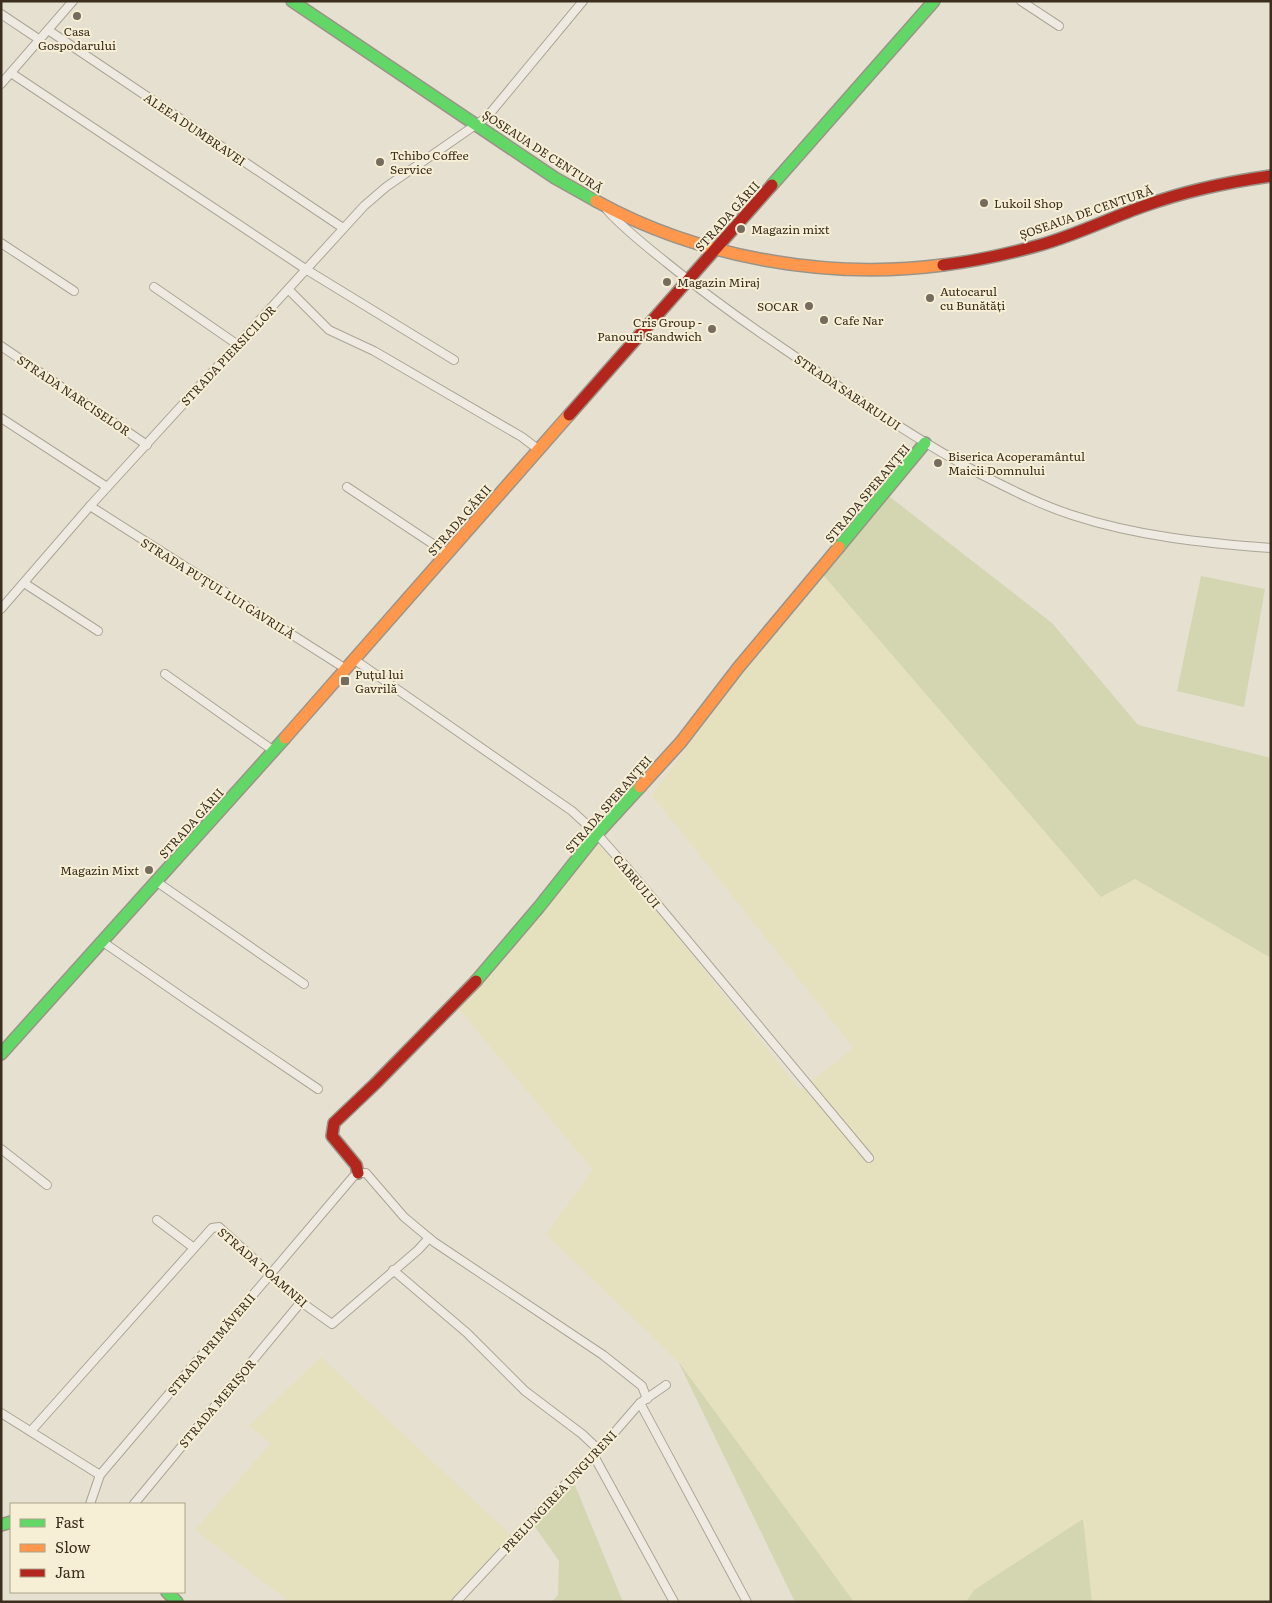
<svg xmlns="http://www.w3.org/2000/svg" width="1272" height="1603" viewBox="0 0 1272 1603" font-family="Literata,serif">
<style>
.farmland{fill:#e5e1bf}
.green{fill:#d3d6b1}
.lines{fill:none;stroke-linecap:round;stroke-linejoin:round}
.street-casing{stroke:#aba597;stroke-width:10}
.fast-casing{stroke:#9a9488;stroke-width:14}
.slow-casing{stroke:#9a9488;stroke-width:14}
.jam-casing{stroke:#9a9488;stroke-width:14}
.street{stroke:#eeeae1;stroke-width:8}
.fast{stroke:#63d668;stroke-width:11}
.slow{stroke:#ff974d;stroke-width:11}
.jam{stroke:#b3261e;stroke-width:11}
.poi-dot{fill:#766c5d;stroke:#f7efd5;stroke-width:2}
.labels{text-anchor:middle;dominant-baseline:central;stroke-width:4;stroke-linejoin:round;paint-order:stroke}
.poi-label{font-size:12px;fill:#3b2e1f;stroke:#f7efd5;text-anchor:start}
.street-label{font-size:12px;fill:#3b2e1f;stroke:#f7efd5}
</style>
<rect width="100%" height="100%" fill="#e5e0cf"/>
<g class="farmland">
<path d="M818 569 1101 896 1135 879 1271 958V1602H1092L1083 1520 974 1590 966 1602H854L678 1361 546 1234 593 1170 459 1009 599 839 800 1090 854 1048 652 795Z"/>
<path d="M321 1357 512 1536 449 1602H290L195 1530 271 1443 249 1426Z"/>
</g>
<g class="green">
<path d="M881 490 1052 623 1138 725 1271 758V958L1135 879 1101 897 818 569Z"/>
<path d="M1201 576 1265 589 1244 707 1177 691Z"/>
<path d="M678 1361 854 1602H795Z"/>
<path d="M574 1483 623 1602H552L558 1595 559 1561 533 1524Z"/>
<path d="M1083 1519 1092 1602H966L974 1590Z"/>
</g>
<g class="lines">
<defs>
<g id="street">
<path d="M1021 1 1059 26"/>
<path d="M1 14 40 40"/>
<path d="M48 30 343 228"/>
<path d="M11 73 307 270 454 360"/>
<path d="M1 84 73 1"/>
<path d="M607 210C625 230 646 246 667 263 705 294 744 322 784 349 850 394 914 439 984 476 1012 490 1041 505 1072 515 1136 536 1203 543 1271 548"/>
<path d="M1 243 74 291"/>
<path d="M154 287 238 345"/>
<path d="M289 290 329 330 374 351 522 437 539 450"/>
<path d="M1 346 147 445"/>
<path d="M1 418 107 487"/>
<path d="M347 487 448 554"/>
<path d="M90 506 346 669"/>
<path d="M24 583 98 631"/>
<path d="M1 609 90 506 364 206 386 187 487 117 583 1"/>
<path d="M355 660 572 811 597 834 628 869 869 1158"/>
<path d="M165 674 274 751"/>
<path d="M157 882 304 984"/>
<path d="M103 942 188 1001 318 1089"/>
<path d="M1 1149 47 1185"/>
<path d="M157 1220 194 1248"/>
<path d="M393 1270 467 1333 525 1391 582 1434 599 1450"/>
<path d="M640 1403 747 1602"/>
<path d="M1 1413 100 1475"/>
<path d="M31 1431 212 1228 219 1227 301 1302 332 1324 418 1250 429 1238"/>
<path d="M594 1456 674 1602"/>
<path d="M90 1504 100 1475 353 1177 358 1173H366L404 1217 434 1242 603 1355 642 1386 647 1399"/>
<path d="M134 1504 301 1302"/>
<path d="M456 1602 571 1478 594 1456 640 1403 666 1385"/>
</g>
<g id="fast">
<path d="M292 1 555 178 596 201"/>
<path d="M772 185 934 1"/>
<path d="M839 547 925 443"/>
<path d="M476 981 539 907 597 834 640 787"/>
<path d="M1 1054 285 738"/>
<path d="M1 1525 11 1522"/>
<path d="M167 1592 177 1602"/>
</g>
<g id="slow">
<path d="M596 201C699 258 828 280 943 265"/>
<path d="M285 738 569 415"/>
<path d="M640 787 681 742 738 668 839 547"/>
</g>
<g id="jam">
<path d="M943 265C976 261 1008 254 1040 245 1076 235 1110 218 1144 206 1185 191 1228 182 1271 176"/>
<path d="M569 415 772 185"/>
<path d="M358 1173 356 1165 332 1136 334 1123 376 1083 476 981"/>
</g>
</defs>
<use href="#street" class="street-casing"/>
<use href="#fast" class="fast-casing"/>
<use href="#slow" class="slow-casing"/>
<use href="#jam" class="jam-casing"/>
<use href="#street" class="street"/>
<use href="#fast" class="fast"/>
<use href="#slow" class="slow"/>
<use href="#jam" class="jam"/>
</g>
<g class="poi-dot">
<circle cx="77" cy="16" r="5"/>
<circle cx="380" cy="162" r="5"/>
<circle cx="984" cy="203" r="5"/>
<circle cx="741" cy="229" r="5"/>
<circle cx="667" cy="282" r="5"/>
<circle cx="930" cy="298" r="5"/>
<circle cx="809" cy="306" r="5"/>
<circle cx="824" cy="320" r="5"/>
<circle cx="712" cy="329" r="5"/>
<circle cx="938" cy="463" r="5"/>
<rect x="340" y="676" width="10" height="10" rx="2.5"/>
<circle cx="149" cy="870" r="5"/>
</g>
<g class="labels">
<g class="poi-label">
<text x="77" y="31" text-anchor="middle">Casa<tspan x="77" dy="14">Gospodarului</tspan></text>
<text x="390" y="155">Tchibo Coffee<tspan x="390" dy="14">Service</tspan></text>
<text x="994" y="203">Lukoil Shop</text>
<text x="751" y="229">Magazin mixt</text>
<text x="677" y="282">Magazin Miraj</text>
<text x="940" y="291">Autocarul<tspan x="940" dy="14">cu Bunătăți</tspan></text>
<text x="799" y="306" text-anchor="end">SOCAR</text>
<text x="834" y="320">Cafe Nar</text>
<text x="702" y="322" text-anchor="end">Cris Group -<tspan x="702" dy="14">Panouri Sandwich</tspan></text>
<text x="948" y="456">Biserica Acoperamântul<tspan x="948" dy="14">Maicii Domnului</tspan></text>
<text x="355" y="674">Puțul lui<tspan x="355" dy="14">Gavrilă</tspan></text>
<text x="139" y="870" text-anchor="end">Magazin Mixt</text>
</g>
<g class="street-label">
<text transform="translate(195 129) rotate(34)">ALEEA DUMBRAVEI</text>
<text transform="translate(543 151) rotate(33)">ȘOSEAUA DE CENTURĂ</text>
<text transform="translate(1086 212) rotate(-19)">ȘOSEAUA DE CENTURĂ</text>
<text transform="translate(727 216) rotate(-48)">STRADA GĂRII</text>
<text transform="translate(228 355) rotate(-47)">STRADA PIERSICILOR</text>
<text transform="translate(848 392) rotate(34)">STRADA SABARULUI</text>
<text transform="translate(74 395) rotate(34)">STRADA NARCISELOR</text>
<text transform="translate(867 493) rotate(-50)">STRADA SPERANȚEI</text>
<text transform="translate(459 520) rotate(-49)">STRADA GĂRII</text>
<text transform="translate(218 588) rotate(32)">STRADA PUȚUL LUI GAVRILĂ</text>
<text transform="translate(608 804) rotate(-49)">STRADA SPERANȚEI</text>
<text transform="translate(191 823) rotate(-48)">STRADA GĂRII</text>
<text transform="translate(637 881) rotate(50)">GABRULUI</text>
<text transform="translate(263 1267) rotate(41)">STRADA TOAMNEI</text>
<text transform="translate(211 1344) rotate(-50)">STRADA PRIMĂVERII</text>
<text transform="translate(217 1403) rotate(-50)">STRADA MERIȘOR</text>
<text transform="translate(559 1491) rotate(-47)">PRELUNGIREA UNGURENI</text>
</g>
</g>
<rect width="1272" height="1603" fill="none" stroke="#3b2e1f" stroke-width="5"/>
<rect x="10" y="1503" width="175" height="90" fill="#f7efd5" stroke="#aca28c"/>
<rect x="20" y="1519" width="25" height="8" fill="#63d668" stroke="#aca28c"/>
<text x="55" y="1528" font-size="15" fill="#3b2e1f">Fast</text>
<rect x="20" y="1544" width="25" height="8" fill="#ff974d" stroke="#aca28c"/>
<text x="55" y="1553" font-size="15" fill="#3b2e1f">Slow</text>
<rect x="20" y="1569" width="25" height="8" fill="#b3261e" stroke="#aca28c"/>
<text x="55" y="1578" font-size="15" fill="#3b2e1f">Jam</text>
</svg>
